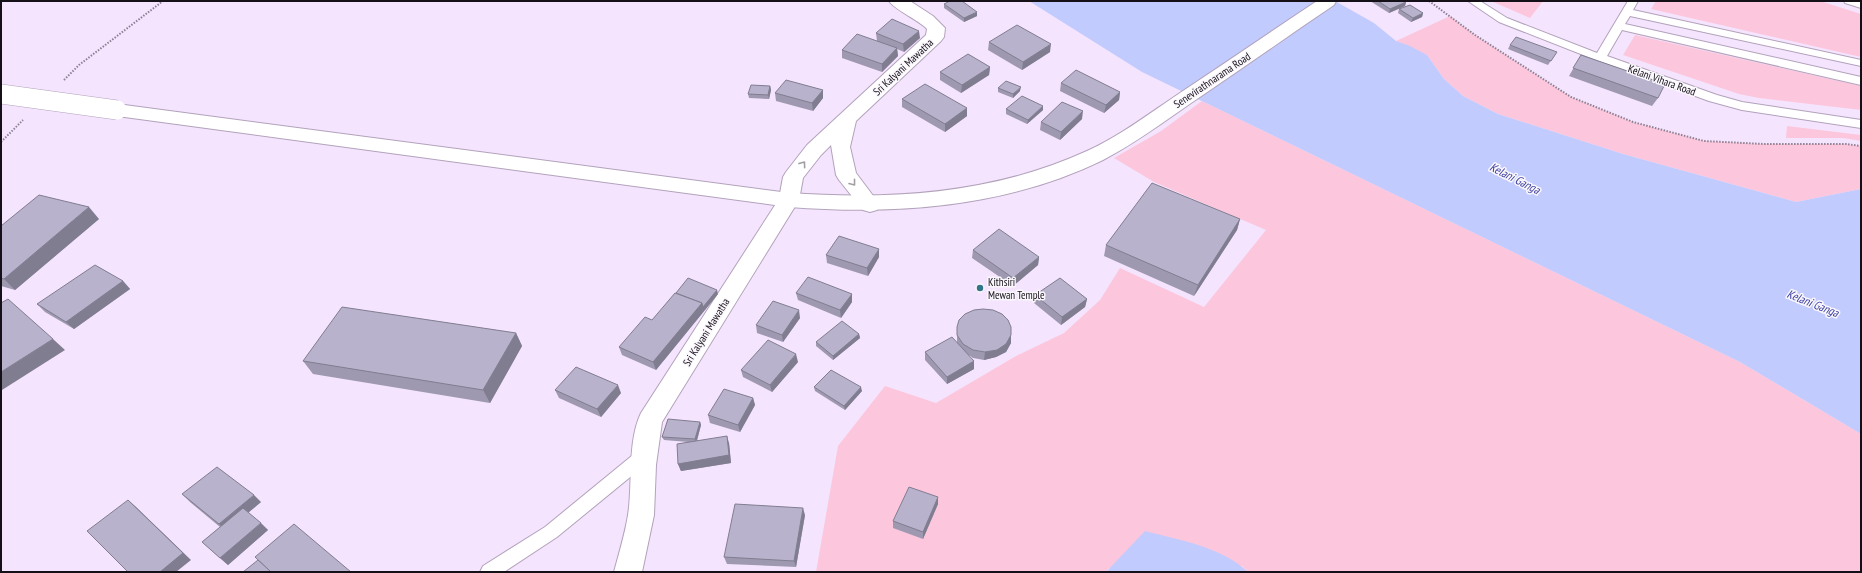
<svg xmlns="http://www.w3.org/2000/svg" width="1862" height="573" viewBox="0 0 1862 573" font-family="'PT Sans Narrow',sans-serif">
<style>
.green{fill:#fcc7dc}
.water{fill:#c1cbfe}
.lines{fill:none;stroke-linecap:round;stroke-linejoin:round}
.lane-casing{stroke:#b2a2bb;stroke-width:2}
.street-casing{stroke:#b2a2bb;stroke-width:2}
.secondary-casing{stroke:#b2a2bb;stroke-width:2}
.path{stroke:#8c8193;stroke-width:2;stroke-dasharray:1.5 1.5;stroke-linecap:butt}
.lane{fill:#fff;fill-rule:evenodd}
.street{fill:#fff;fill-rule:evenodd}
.secondary{fill:#fff;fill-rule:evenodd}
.secondary-bridge-casing{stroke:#b2a2bb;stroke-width:20;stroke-linecap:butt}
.secondary-bridge{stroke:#fff;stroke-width:19}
.wall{fill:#9e99b0}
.shaded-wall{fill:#817d90}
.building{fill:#b8b2cd;stroke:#817d90}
.oneway{stroke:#a19fa3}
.poi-dot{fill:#337587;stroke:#faf7fc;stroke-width:1.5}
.labels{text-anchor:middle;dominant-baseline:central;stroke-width:3;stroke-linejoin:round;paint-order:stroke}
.street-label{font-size:11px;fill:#150f18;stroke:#faf7fc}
.poi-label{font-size:11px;fill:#150f18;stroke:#faf7fc;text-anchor:start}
.water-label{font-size:12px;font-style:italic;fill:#4045a4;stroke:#faf7fc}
</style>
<rect width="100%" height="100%" fill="#f5e4fe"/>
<g class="green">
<path d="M1491 1H1543L1530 18Z"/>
<path d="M1656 1H1820L1861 14V57L1651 9Z"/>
<path d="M1450 16 1475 35 1571 97 1633 122 1704 141 1764 144H1846L1861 146V189L1796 202 1623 154 1498 114 1463 96 1444 79 1427 55 1396 41Z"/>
<path d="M1635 35 1861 86V110L1759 98 1739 94 1623 55Z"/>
<path d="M1202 101 1740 362 1861 434V572H1248L1242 566 1109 568 1106 572H816L838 446 885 386 936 403 1016 356 1064 333 1100 300 1120 268 1204 307 1266 230 1154 182 1114 158 1161 131Z"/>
<path d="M1787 126 1861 135V141L1843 138H1786Z"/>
</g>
<g class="water">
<path d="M1029 1H1335L1374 23 1396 41 1410 46 1427 55 1444 79 1463 96 1498 114 1623 154 1796 202 1861 189V434L1740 362 1142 72Z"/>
<path d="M1145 531C1179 540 1222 547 1248 572H1106Z"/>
</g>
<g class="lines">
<defs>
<g id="lane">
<path d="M1468 1H1480L1507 18 1597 53 1628 1H1638L1633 10 1861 60V66L1630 16 1625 24 1861 77V85L1622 30 1607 56 1717 95 1742 102 1861 120V128L1742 110 1709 101 1596 60 1499 22Z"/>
<path d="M1844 1H1861V8L1845 3Z"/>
<path d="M645 448 651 450 653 455 651 460 557 537 504 572H480L483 566 545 527 639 450Z"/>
</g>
<path id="street" d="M889 1H910L933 16 945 28 944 37 941 41 856 121 850 147 856 173 880 205 877 210 870 212 863 210 839 180 836 175 831 145 821 155 803 178 799 200 662 422 656 465 654 515 642 572H614C619 553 625 534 628 515 633 484 627 442 641 413L779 199 783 177 786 172 807 145 926 35 927 29 925 27C916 19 894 9 889 1Z"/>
<path id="secondary" d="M1317 1H1336L1334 5C1288 36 1243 68 1197 99 1166 120 1136 143 1103 160 1005 208 895 215 789 207L117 116 110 114 108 110 110 106 117 104 789 193C891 200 993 194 1087 151 1118 137 1146 116 1174 97 1222 65 1269 33 1317 1Z"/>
</defs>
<use href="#lane" class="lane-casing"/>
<use href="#street" class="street-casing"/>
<use href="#secondary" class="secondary-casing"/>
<g class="path">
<path d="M1429 1 1475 35 1571 97 1633 122 1704 141 1764 144H1846L1861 146"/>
<path d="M64 80 79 65 163 1"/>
<path d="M1 142 23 120"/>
</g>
<use href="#lane" class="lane"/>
<use href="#street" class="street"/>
<use href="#secondary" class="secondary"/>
<defs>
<path id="secondary-bridge" d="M1 94 117 110"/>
</defs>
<use href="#secondary-bridge" class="secondary-bridge-casing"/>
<use href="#secondary-bridge" class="secondary-bridge"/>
</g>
<g class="wall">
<path d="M1370 1H1405L1406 2 1405 6 1389 13Z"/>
<path d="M944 4 977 16 964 22 944 8Z"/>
<path d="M1399 9 1423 13 1422 17 1411 22 1398 13Z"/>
<path d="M876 33 920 38 904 52 897 49 898 56 882 72 842 58V50L877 41Z"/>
<path d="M989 42 1050 52 1022 70 988 50Z"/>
<path d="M1510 45 1554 56 1548 65 1508 49Z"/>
<path d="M1581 55 1658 98 1652 106 1569 76Z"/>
<path d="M990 67 989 75 961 93 940 80V72Z"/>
<path d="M1061 83 1120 92 1119 100 1104 113 1060 91Z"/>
<path d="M770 86 771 90 769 99 749 98 748 94Z"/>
<path d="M998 88 1020 91 1013 98 998 92Z"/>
<path d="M823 90V98L813 111 776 101 775 93Z"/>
<path d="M902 99 967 108V116L945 132 902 107Z"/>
<path d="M1006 109 1043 110 1027 124 1006 114Z"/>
<path d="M1082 119 1060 140 1040 130 1041 122Z"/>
<path d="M99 219 15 290 1 286V226Z"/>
<path d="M1240 219 1237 230 1194 296 1104 256 1106 245Z"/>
<path d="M973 250 1039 257 1038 265 1013 286 972 258Z"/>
<path d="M826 255 879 257 868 276 827 263Z"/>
<path d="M123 281 130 289 74 329 45 312 37 304Z"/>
<path d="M796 293 852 294V302L841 318 798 300Z"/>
<path d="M718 294 656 370 622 355 619 347 652 320Z"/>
<path d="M1035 295 1087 299 1085 307 1061 325 1034 303Z"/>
<path d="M800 318 783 342 757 333 756 325Z"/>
<path d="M957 327 1011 343 1006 352 996 357 984 360 973 358 969 355 974 369 947 384 925 360V352L957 343Z"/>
<path d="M516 333 522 346 490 403 313 374 303 361Z"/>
<path d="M859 334 860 338 833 360 816 346V342Z"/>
<path d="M798 362 772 392 743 377 741 370Z"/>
<path d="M814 387 862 391 845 410 815 391Z"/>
<path d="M555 390 621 393 601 417 559 398Z"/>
<path d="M753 398 755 405 740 432 710 423 708 415Z"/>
<path d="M700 422 701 425 697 441 729 443 731 463 681 471 678 464 688 442 664 440 662 437Z"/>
<path d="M182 494 261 502 248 513 268 530 228 565 202 542 220 527 190 502Z"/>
<path d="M938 497V504L923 539 893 528V521Z"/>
<path d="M805 515 796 567 727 564 724 557Z"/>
</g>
<g class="shaded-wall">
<path d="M1406 2 1405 6 1389 13 1390 9Z"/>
<path d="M977 12V16L964 22V18Z"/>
<path d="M1423 13 1422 17 1411 22 1413 18Z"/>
<path d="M919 31 920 38 904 52 903 44Z"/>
<path d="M1051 44 1050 52 1022 70 1023 62Z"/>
<path d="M897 48 898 56 882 72V64Z"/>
<path d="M990 67 989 75 961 93 962 85Z"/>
<path d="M770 86 771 90 769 99 768 95Z"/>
<path d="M1021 87 1020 91 1013 98V94Z"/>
<path d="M823 90V98L813 111 812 103Z"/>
<path d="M1120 92 1119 100 1104 113 1106 105Z"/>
<path d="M1043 106V110L1027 124 1028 120Z"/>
<path d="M967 108V116L945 132V124Z"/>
<path d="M1083 111 1082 119 1060 140 1061 132Z"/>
<path d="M89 207 99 219 15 290 4 279Z"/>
<path d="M1240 219 1237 230 1194 296 1198 285Z"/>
<path d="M879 249V257L868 276 867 268Z"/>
<path d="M1039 257 1038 265 1013 286V278Z"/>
<path d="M123 281 130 289 74 329 66 322Z"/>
<path d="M717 290 718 294 656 370 653 362 702 303Z"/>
<path d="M852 294V302L841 318 840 310Z"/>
<path d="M1087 299 1085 307 1061 325 1062 317Z"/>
<path d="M799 310 800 318 783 342 782 335Z"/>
<path d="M516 333 522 346 490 403 483 390Z"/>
<path d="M859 334 860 338 833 360V356Z"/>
<path d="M1011 335V343L1006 352 996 357 984 360 985 352Z"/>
<path d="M53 339 65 350 2 390H1V372Z"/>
<path d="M796 354 798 362 772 392 770 385Z"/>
<path d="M974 361V369L947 384V377Z"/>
<path d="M618 385 621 393 601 417 597 409Z"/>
<path d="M861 387 862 391 845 410 844 406Z"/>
<path d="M753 398 755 405 740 432 738 425Z"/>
<path d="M700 422 701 425 696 443 695 439Z"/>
<path d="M727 436 729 443 731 463 681 471 678 464Z"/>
<path d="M254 495 261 502 226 531 219 524Z"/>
<path d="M938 497V504L923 539V532Z"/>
<path d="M128 500 136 507 191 560 176 572H160Z"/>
<path d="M803 508 805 515 796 567 794 561Z"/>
<path d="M261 523 268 530 228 565 220 558Z"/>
</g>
<g class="building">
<path d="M950 1H962L977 12 964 18 944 4Z"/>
<path d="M1378 1H1405L1406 2 1390 9Z"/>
<path d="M1410 5 1423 13 1413 18 1399 9Z"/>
<path d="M892 19 919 31 903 44 876 33Z"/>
<path d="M1017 25 1051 44 1023 62 989 42Z"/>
<path d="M857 34 897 48 882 64 842 50Z"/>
<path d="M1516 37 1557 52 1551 61 1510 45Z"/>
<path d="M968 54 990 67 962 85 940 72Z"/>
<path d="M1581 55 1665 84 1658 98 1573 68Z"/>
<path d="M1076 70 1120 92 1106 105 1061 83Z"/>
<path d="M786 80 823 90 812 103 775 93Z"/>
<path d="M1006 81 1021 87 1013 94 998 88Z"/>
<path d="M925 84 967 108 945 124 902 99Z"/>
<path d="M751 85 770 86 768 95 748 94Z"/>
<path d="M1022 96 1043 106 1028 120 1006 109Z"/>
<path d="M1062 102 1083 111 1061 132 1041 122Z"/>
<path d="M1152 183 1240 219 1198 285 1106 245Z"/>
<path d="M39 195 89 207 4 279 1 278V226Z"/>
<path d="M999 229 1039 257 1013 278 973 250Z"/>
<path d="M839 236 879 249 867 268 826 255Z"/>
<path d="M95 265 123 281 66 322 37 304Z"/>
<path d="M808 277 852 294 840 310 796 293Z"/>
<path d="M688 278 717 290 703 307 702 303 676 293Z"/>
<path d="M1060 278 1087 299 1062 317 1035 295Z"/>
<path d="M675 293 702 303 653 362 619 347 645 317 652 320Z"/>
<path d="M8 299 53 339 1 372V303Z"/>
<path d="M773 301 799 310 782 335 756 325Z"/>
<path d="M342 307 516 333 483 390 303 361Z"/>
<path d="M983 309 993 310 1002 314 1008 320 1011 327V335L1006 344 997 350 985 352 973 350 963 344 957 335V327L959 320 965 314 974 310Z"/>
<path d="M842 321 859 334 833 356 816 342Z"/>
<path d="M952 337 974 361 947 377 925 352Z"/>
<path d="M768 340 796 354 770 385 741 370Z"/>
<path d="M576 367 618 385 597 409 555 390Z"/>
<path d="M831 370 861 387 844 406 814 387Z"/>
<path d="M724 389 753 398 738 425 708 415Z"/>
<path d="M668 419 700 422 695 439 662 437Z"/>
<path d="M727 436 729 455 678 464 677 444Z"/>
<path d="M217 467 254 495 219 524 182 494Z"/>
<path d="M909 487 938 497 923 532 893 521Z"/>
<path d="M128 500 183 553 160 572H128L87 531Z"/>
<path d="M735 504 803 508 794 561 724 557Z"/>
<path d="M243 508 261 523 220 558 202 542Z"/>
<path d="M294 524 351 572H271L255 557Z"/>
<path d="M258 560 271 572H243Z"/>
</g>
<defs><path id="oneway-chevron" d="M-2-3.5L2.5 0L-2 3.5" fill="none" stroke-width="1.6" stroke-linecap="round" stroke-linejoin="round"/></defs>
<g class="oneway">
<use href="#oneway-chevron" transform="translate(803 164) rotate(-54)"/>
<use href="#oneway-chevron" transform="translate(853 183) rotate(52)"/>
</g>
<circle class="poi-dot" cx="980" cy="288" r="4"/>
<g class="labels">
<g class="street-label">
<text transform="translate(903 67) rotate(-43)">Sri Kalyani Mawatha</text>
<text transform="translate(1212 80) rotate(-34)">Senevirathnarama Road</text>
<text transform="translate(1662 80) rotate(20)">Kelani Vihara Road</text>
<text transform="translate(706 332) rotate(-58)">Sri Kalyani Mawatha</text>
</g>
<g class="poi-label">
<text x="988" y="282">Kithsiri<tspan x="988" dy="13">Mewan Temple</tspan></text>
</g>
<g class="water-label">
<text transform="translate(1515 178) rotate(27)">Kelani Ganga</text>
<text transform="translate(1813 303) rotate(22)">Kelani Ganga</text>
</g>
</g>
<rect width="1862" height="573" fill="none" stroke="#150f18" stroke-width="4"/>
</svg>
